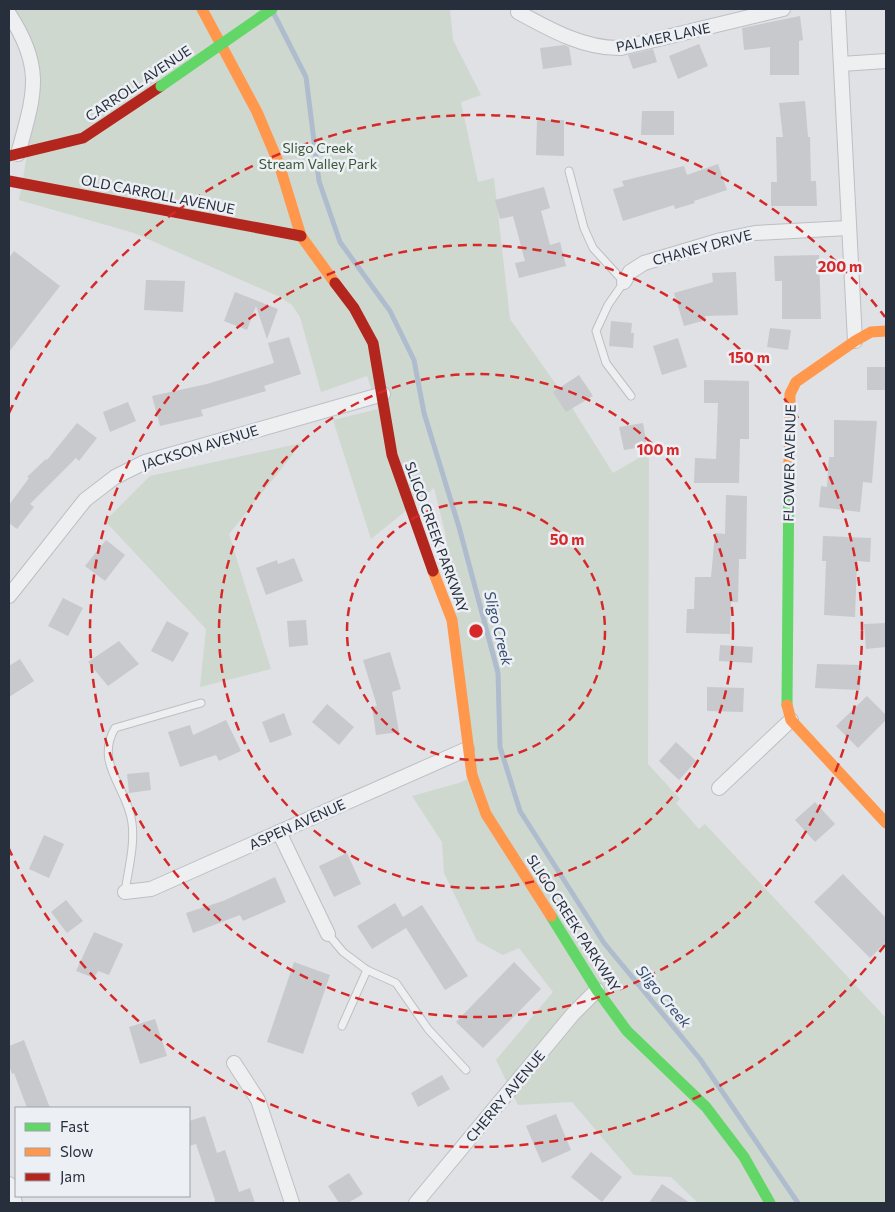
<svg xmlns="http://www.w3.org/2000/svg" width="895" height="1212" viewBox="0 0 895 1212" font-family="Commissioner,sans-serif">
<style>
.green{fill:#cfd8cf}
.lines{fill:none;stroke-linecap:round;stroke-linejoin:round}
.stream{stroke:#aebcce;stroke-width:5}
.building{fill:#c7c9cc}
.lane-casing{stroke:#bdbfc2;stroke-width:9}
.street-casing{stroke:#bdbfc2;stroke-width:16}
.lane{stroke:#eeeff1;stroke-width:7}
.street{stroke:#eeeff1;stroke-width:14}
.fast{stroke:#63d668;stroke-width:11}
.slow{stroke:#ff974d;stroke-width:11}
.jam{stroke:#b3261e;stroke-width:11}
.fast-bridge{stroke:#63d668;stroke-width:11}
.ring{fill:none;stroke:#d62828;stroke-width:2.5;stroke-dasharray:9 6}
.labels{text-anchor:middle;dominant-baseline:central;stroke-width:5;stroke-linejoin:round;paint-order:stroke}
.street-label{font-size:14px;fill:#272e3c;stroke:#eceff4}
.park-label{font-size:14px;fill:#3a5735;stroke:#eceff4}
.water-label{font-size:15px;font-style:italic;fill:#334b6d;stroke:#eceff4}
.centre{fill:#d62828;stroke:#eceff4;stroke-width:2.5}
.ring-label{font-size:15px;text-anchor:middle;font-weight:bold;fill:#d62828;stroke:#eceff4;stroke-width:5;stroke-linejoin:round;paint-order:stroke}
</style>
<rect width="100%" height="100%" fill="#dfe1e4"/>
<g class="green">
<path d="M9 9H450L453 40 481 95 461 102 478 182 494 178 510 319 569 403 613 473 649 452 648 764 680 799 676 803 699 829 705 824 886 1018V1203H698L671 1177 634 1175 572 1102 518 1105 496 1060 553 992 519 948 503 955 477 941 444 873 442 842 412 796 459 783 476 775 445 532 434 488 371 539 333 420 378 409 367 376 321 392 300 317 292 305 280 297 134 233 19 200 40 84 25 38Z"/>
<path d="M302 443 229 534 271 669 200 687 206 629 105 521 150 476Z"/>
</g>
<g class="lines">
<path class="stream" d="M274 14 306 77 319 181 340 242 390 311 414 360 424 413 459 527 498 673 500 747 520 811 604 943 700 1059 798 1203"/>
</g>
<g class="building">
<path d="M800 16 803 40 799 41V75H770V47L744 50 742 28Z"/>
<path d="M699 44 708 66 678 79 669 56Z"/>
<path d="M564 45 569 47 572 65 543 69 540 48Z"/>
<path d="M653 49 657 62 633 69 628 55Z"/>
<path d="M805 101 808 137H810L811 181H816L817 206H771V182H777L776 137H783L779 103Z"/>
<path d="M642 111H674V135H641Z"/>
<path d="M537 120H564V156L536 155Z"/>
<path d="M718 164 727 190 694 201 695 203 675 209 674 205 623 221 613 189 624 186 622 181 684 166 687 175Z"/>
<path d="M544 187 550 208 541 211 550 245 560 242 566 266 519 278 515 263 525 261 513 216 500 219 495 200Z"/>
<path d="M14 251 60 286 9 352V258Z"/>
<path d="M819 255 821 319H782V281H775L774 256Z"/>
<path d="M736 272 738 315 705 316 706 320 684 326 674 293 713 282 712 273Z"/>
<path d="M146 280 185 281 183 312 144 310Z"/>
<path d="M235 292 278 309 267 339 256 306 247 330 224 321Z"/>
<path d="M611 321 632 323 631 333H634L633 348 609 346Z"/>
<path d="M770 328 791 330 788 350 767 347Z"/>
<path d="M289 337 301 374 264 386 266 391 201 410 203 416 160 426 152 396 207 384 274 363 268 343Z"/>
<path d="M678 338 687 367 662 375 653 346Z"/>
<rect x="867" y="367" width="19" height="23"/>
<path d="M579 375 593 396 566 412 553 392Z"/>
<path d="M704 380 749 381V439H740L739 483H694L695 458 716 459 718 403H704Z"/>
<path d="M128 402 136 421 110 432 103 412Z"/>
<path d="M834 420 877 421 872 483 863 482 860 512 819 507 821 486 827 487 829 457H834Z"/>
<path d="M77 423 97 438 79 461 76 458 30 504 34 507 17 529 9 523V505L29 478 27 477 46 459 47 460Z"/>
<path d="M643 423 647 446 624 450 619 427Z"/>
<path d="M726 495 747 496 746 559H739L738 602H731L730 634 686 633 687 609H694L695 577H711L715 533 725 534Z"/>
<path d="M823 536 871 538 870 562 857 561 855 617 824 615 826 561H822Z"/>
<path d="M106 540 125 555 105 581 85 566Z"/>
<path d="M294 558 303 581 266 595 256 568 277 560 278 564Z"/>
<path d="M63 598 83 608 68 636 48 626Z"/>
<path d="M306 620 308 645 289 647 287 621Z"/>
<path d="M167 621 189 633 173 662 151 651Z"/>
<path d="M886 623V647L866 649 864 624Z"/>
<path d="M119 641 139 664 108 686 88 662Z"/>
<path d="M720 645 753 647 752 663 719 661Z"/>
<path d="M390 652 401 689 392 692 399 732 376 735 372 707 377 706 363 660Z"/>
<path d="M20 659 34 681 9 697V666Z"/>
<path d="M817 664 861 665 860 690 815 688Z"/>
<path d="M707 687 744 688 743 712 707 711Z"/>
<path d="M867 696 886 715V720L858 748 836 726Z"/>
<path d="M327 704 354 727 339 745 312 722Z"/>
<path d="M284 713 292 735 270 743 262 722Z"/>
<path d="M226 720 241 751 219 761 216 755 180 767 168 732 190 725 193 735Z"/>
<path d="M676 742 696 761 679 780 659 761Z"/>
<path d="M149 772 151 790 129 793 127 774Z"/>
<path d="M815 802 835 824 815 842 795 820Z"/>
<path d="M44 835 64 844 49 878 29 869Z"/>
<path d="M347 853 361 884 334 897 319 866Z"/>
<path d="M843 874 886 918V942L870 958 814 902Z"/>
<path d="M275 877 286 902 243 921 240 915 193 933 186 913 223 901Z"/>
<path d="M66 900 83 921 67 933 51 912Z"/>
<path d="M395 903 403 917 422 905 468 976 445 990 406 928 372 949 357 926Z"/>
<path d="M94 932 123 944 109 975 98 971 94 978 76 971Z"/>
<path d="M294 962 330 975 303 1054 267 1042Z"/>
<path d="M514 962 541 989 483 1048 456 1022Z"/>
<path d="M155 1019 167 1056 140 1064 129 1027Z"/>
<path d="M24 1040 38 1077 50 1108H27L14 1073 12 1074 9 1065V1046Z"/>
<path d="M442 1075 450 1089 418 1107 411 1093Z"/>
<path d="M556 1114 571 1150 542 1163 526 1126Z"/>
<path d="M205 1116 217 1153 225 1150 239 1192 250 1188 255 1203H214L215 1200 196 1144 189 1146V1121Z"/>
<path d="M591 1152 622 1177 602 1202 571 1177Z"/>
<path d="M349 1173 363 1194 348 1203H339L328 1186Z"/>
<path d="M662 1184 690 1203H649Z"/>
</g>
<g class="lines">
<defs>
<g id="lane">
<path d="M569 171 584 228 593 248 624 282 608 305 596 331 606 363 631 396"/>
<path d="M125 892C128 871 135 845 132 823 128 788 94 764 115 728L201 703"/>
<path d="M328 934 343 952 367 970 396 983 428 1029 466 1070"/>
<path d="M342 1026 367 970"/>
</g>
<g id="street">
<path d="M838 9 855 341"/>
<path d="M518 12C549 29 584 49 621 48L783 9"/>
<path d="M9 14C45 69 34 95 18 154"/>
<path d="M841 64 886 61"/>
<path d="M624 282 630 272 644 263 721 240 755 233 848 228"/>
<path d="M9 596 85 500 115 477 145 462 383 394"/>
<path d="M719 788 791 720"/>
<path d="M279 832 328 934"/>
<path d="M125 892 151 889 467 749"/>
<path d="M234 1063 258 1100 292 1203"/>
<path d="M9 1184 15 1203"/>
<path d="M416 1203 573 1014 597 990"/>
</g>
</defs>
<use href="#lane" class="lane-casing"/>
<use href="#street" class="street-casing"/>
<use href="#lane" class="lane"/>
<use href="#street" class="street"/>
<g class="fast">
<path d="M787 705 789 464"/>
<path d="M551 916 597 990 627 1031 706 1107 744 1157 770 1203"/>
</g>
<g class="slow">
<path d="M202 9 257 112 279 164 301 236 335 283"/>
<path d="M789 464 790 394 796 382 855 341 871 332 886 331"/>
<path d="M433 571 452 620 472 775 486 814 551 916"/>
<path d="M787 705 791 720 886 823"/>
</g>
<g class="jam">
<path d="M9 156 83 138 161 86"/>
<path d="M9 181 301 236"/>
<path d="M335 283 354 308 373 343 392 455 433 571"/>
</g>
<path class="fast-bridge" d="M161 86 272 9"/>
</g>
<g class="ring">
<circle cx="476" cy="631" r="129"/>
<circle cx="476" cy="631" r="257"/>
<circle cx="476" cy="631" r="386"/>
<path d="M885 945A515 515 0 0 1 9 849M9 413A515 515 0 0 1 885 317"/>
</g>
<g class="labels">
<g class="street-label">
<text transform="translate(663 37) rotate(-12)">PALMER LANE</text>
<text transform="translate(138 83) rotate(-34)">CARROLL AVENUE</text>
<text transform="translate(158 194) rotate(11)">OLD CARROLL AVENUE</text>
<text transform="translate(702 247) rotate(-15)">CHANEY DRIVE</text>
<text transform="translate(200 447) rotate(-17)">JACKSON AVENUE</text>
<text transform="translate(789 463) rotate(-89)">FLOWER AVENUE</text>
<text transform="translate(437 537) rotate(70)">SLIGO CREEK PARKWAY</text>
<text transform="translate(297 824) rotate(-24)">ASPEN AVENUE</text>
<text transform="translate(574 923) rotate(57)">SLIGO CREEK PARKWAY</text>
<text transform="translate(505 1096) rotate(-50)">CHERRY AVENUE</text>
</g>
<g class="park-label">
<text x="318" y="147">Sligo Creek<tspan x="318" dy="16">Stream Valley Park</tspan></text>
</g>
<g class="water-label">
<text transform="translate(499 628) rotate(76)">Sligo Creek</text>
<text transform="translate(664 996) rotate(50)">Sligo Creek</text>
</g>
</g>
<circle cx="476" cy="631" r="8" class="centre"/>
<g class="ring-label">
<text x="840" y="272">200 m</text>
<text x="749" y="363">150 m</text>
<text x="658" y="455">100 m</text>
<text x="567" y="545">50 m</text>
</g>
<rect width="895" height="1212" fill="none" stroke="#272e3c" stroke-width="20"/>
<rect x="15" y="1107" width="175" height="90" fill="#eceff4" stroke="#9da2aa"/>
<rect x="25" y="1123" width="25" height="8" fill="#63d668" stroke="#9da2aa"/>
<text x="60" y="1132" font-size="15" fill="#272e3c">Fast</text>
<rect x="25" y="1148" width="25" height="8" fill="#ff974d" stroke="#9da2aa"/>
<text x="60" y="1157" font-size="15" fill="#272e3c">Slow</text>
<rect x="25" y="1173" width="25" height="8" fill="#b3261e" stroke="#9da2aa"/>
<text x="60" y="1182" font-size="15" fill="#272e3c">Jam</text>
</svg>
